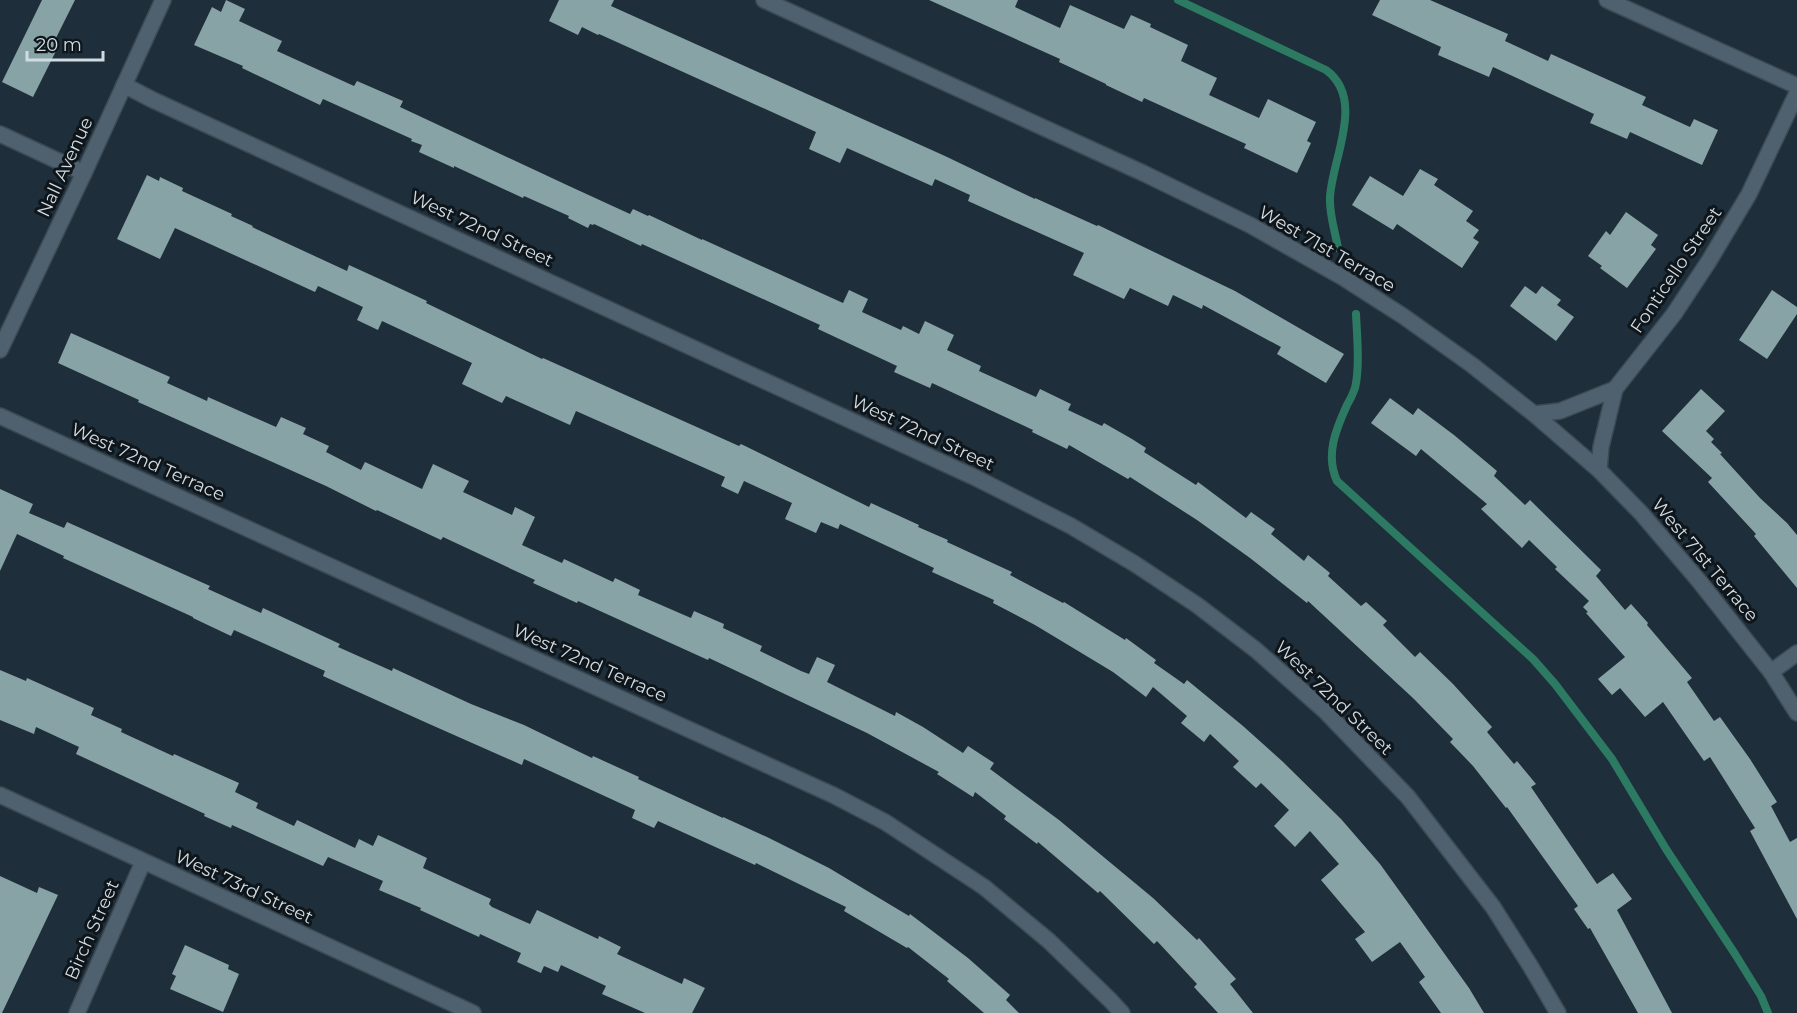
<svg xmlns="http://www.w3.org/2000/svg" width="1797" height="1013" viewBox="0 0 1797 1013" font-family="Montserrat,sans-serif">
<style>
.lines{fill:none;stroke-linecap:round;stroke-linejoin:round}
.stream{stroke:#2d7a62;stroke-width:8}
.building{fill:#88a3a6}
.minor-casing{stroke:#3c4a53;stroke-width:18}
.tertiary-casing{stroke:#3c4a53;stroke-width:18}
.secondary-casing{stroke:#3c4a53;stroke-width:18}
.minor{stroke:#4f616e;stroke-width:15}
.tertiary{stroke:#4f616e;stroke-width:15}
.secondary{stroke:#4f616e;stroke-width:15}
.labels{text-anchor:middle;dominant-baseline:central;stroke-width:6;stroke-linejoin:round;paint-order:stroke}
.street-label{font-size:18px;fill:#d1dbe2;stroke:#0f161b}
</style>
<rect width="100%" height="100%" fill="#1e2f3b"/>
<g class="lines">
<g class="stream">
<path d="M1178 0 1326 70C1366 99 1332 159 1330 197 1329 214 1335 231 1338 248"/>
<path d="M1356 314C1357 335 1360 368 1355 388 1353 394 1350 400 1347 405 1336 429 1325 455 1337 481L1533 659 1555 684 1612 759 1666 849 1735 954 1761 996 1768 1013"/>
</g>
</g>
<g class="building">
<path d="M42 0H75L54 42 59 45 33 97 2 82Z"/>
<path d="M226 0 245 9 239 21 282 41 277 51 354 86 357 81 403 101 400 107 569 186 630 214 633 209 648 216 649 215 702 240V239L843 303 849 290 868 299 862 312 901 330 903 326 919 334 925 321 954 335 947 350 981 366 979 371 1036 397 1040 389 1071 404 1068 410 1102 426 1104 423 1132 439 1146 448 1144 452 1196 485 1198 482 1246 518 1251 512 1275 529 1271 534 1304 561 1308 555 1330 573 1328 576 1361 606 1366 602 1387 621 1383 625 1415 657 1420 652 1453 684 1492 727 1487 732 1514 764 1517 761 1536 784 1531 787 1597 884 1613 873 1632 899 1617 910 1672 1013H1638L1590 928 1588 929 1574 909 1578 906 1507 807 1506 808 1473 766 1450 742 1453 739 1414 699 1308 601 1307 603 1250 558 1197 520 1130 477 1128 479 1069 445 1067 449 1032 432 1033 430 932 383 930 388 894 372 897 366 818 329 820 325 642 244 641 246 594 224 593 225 590 224 588 228 568 218 569 216 524 196 523 198 454 166V168L419 152 422 145 411 141 412 139 323 99 320 105 242 68 243 66 194 45 212 7 221 12Z"/>
<path d="M559 0H614L611 6 945 156 1035 199V198L1097 226 1098 225 1235 291 1344 354 1326 383 1277 354 1281 347 1203 305 1202 309 1173 295 1168 306 1130 288 1124 299 1073 275 1084 253 968 201 970 195 935 179 932 186 847 148 840 163 809 149 816 132 599 34 598 35 582 27 578 35 549 21Z"/>
<path d="M929 0H1018L1015 7 1060 28 1070 5 1124 29 1131 15 1151 24 1150 27 1188 45 1181 61 1217 78 1209 95 1259 118 1268 99 1316 122 1307 141 1311 143 1297 173 1244 148 1246 144 1144 98 1142 102 1106 85V84L1059 62 1060 59Z"/>
<path d="M1380 0H1430L1508 34 1505 41 1548 61 1551 54 1646 97 1642 105 1690 127 1694 119 1718 130 1702 165 1630 132 1627 139 1590 123 1594 114 1493 67 1489 77 1438 55 1441 47 1372 15Z"/>
<path d="M1420 169 1438 179 1434 185 1473 211 1466 221 1479 230 1473 238 1479 242 1462 268 1397 224 1393 230 1352 205 1370 176 1403 196Z"/>
<path d="M147 175 159 181 160 177 183 188 182 191 232 214 231 216 253 226 252 227 347 271 349 265 384 281 427 301 426 303 542 359 543 358 739 446 741 444 869 507 871 503 919 525 918 527 948 540 947 542 1012 572 1010 575 1063 603 1064 602 1125 640 1126 638 1156 660 1154 663 1184 684 1187 680 1243 726 1282 761 1341 819 1380 864 1411 907 1469 988 1484 1013H1441L1419 982 1425 977 1400 942 1372 962 1355 939 1365 932 1321 880 1339 864 1310 831 1295 847 1274 826 1289 810 1261 783 1256 788 1233 767 1239 761 1210 734 1204 742 1181 723 1187 716 1153 687 1146 697 1113 672 1035 625 993 603 994 600 932 572 934 568 840 524 838 529 821 522 816 533 785 519 792 503 744 481 738 494 721 486 725 477 576 411 570 425 506 396 502 403 462 384 472 363 382 321 378 330 357 320 363 307 318 286 315 292 175 228 160 259 117 239Z"/>
<path d="M1626 212 1658 235 1651 245 1656 249 1627 288 1600 268 1602 266 1588 256 1606 231 1610 235Z"/>
<path d="M1525 286 1536 294 1542 286 1561 300 1557 305 1574 317 1556 341 1510 306Z"/>
<path d="M1772 290 1797 307V314L1767 359 1739 340Z"/>
<path d="M71 333 170 377 167 383 207 401 208 397 276 427 281 417 306 428 303 434 329 446 326 452 361 470 365 462 422 489 433 464 469 481 463 492 512 515 515 507 535 517 522 545 562 563 564 559 613 582 615 578 640 590 638 595 691 618 694 611 724 624 723 628 762 646 760 651 801 671 809 674 817 657 835 665 827 682 895 716 896 712 923 727 963 753 968 746 994 763 990 769 1059 820 1153 898 1197 940 1199 938 1236 979 1230 984 1253 1013H1218L1194 987 1197 984 1157 941 1154 944 1100 891 1098 893 1038 842 1037 844 1004 819 1006 816 975 792 973 797 937 774 939 772 867 733 709 658 708 660 578 601 577 603 533 583 535 580 443 537 441 540 377 510 376 511 326 486 138 402 139 400 58 363Z"/>
<path d="M1701 389 1725 411 1706 431 1714 439 1711 442 1722 453 1720 454 1760 498 1787 523 1797 535V588L1754 536 1756 534 1708 482 1712 478 1662 431Z"/>
<path d="M1390 398 1413 415 1418 408 1454 435 1497 471 1494 476 1525 505 1530 500 1601 570 1596 576 1625 610 1631 604 1648 623 1647 625 1692 678 1687 682 1714 721 1720 717 1750 759 1777 802 1771 806 1790 842 1797 838V919L1750 831 1755 828 1710 757 1704 761 1663 702 1645 717 1620 688 1612 695 1598 679 1625 657 1586 613 1588 612 1583 607 1589 601 1555 569 1557 567 1529 540 1522 548 1481 509 1487 504 1421 449 1416 456 1371 423Z"/>
<path d="M0 489 33 504 29 513 64 528 67 522 210 586 208 589 261 613 263 608 340 644 338 647 392 671 393 668 471 704 524 725 592 758 593 756 639 777 638 779 723 818V817L767 837 829 868 909 916 910 914 968 958 1010 995 1006 1000 1019 1013H984L947 981 949 979 908 947 907 948 844 911 846 907 756 863 755 865 658 821 654 828 632 818 635 810 524 759 522 765 427 723 323 676 325 671 234 630 231 636 193 618V617L63 558 64 556 17 534 0 571Z"/>
<path d="M0 670 26 681 27 678 94 708 91 715 122 729 121 732 173 756 174 754 239 783 235 792 258 803 256 808 294 826 297 820 355 848 359 839 373 846 378 835 427 858 423 868 491 899 489 904 492 907 530 924 537 910 598 939 599 936 621 947 617 954 682 984 684 978 705 988 692 1013H645L602 994 606 986 561 965 558 972 544 966 541 973 517 962 521 953 480 934 479 937 420 910 421 908 379 890 383 881 328 857 323 866 232 825 231 828 204 816 205 814 76 754 79 747 36 727 34 734 0 720Z"/>
<path d="M0 876 37 893 39 887 58 895 2 1013H0Z"/>
<path d="M185 945 229 965 228 969 239 974 223 1012 170 989 176 976 172 974Z"/>
</g>
<g class="lines">
<defs>
<g id="minor">
<path d="M764 0 1143 173 1250 225 1342 277 1403 316 1472 365 1534 414 1599 470 1641 513 1699 581 1771 672 1797 713"/>
<path d="M124 85 153 100 976 478 1071 526 1135 564 1197 605 1256 650 1325 711 1408 797 1493 907 1531 967 1558 1013"/>
<path d="M0 134 84 173"/>
<path d="M1534 414 1560 411 1615 389"/>
<path d="M0 416 833 795 885 822 984 887 1049 941 1111 1001 1122 1013"/>
<path d="M1599 470 1601 447 1615 389 1674 314 1709 261 1749 194 1797 93"/>
<path d="M1771 672 1797 653"/>
<path d="M0 795 473 1013"/>
<path d="M77 1013 143 862"/>
</g>
<path id="tertiary" d="M1607 0 1797 86"/>
<path id="secondary" d="M0 350 84 173 163 0"/>
</defs>
<use href="#minor" class="minor-casing"/>
<use href="#tertiary" class="tertiary-casing"/>
<use href="#secondary" class="secondary-casing"/>
<use href="#minor" class="minor"/>
<use href="#tertiary" class="tertiary"/>
<use href="#secondary" class="secondary"/>
</g>
<g class="labels">
<g class="street-label">
<text transform="translate(65 167) rotate(-65)">Nall Avenue</text>
<text transform="translate(482 229) rotate(25)">West 72nd Street</text>
<text transform="translate(1327 249) rotate(30)">West 71st Terrace</text>
<text transform="translate(1676 270) rotate(-56)">Fonticello Street</text>
<text transform="translate(923 433) rotate(25)">West 72nd Street</text>
<text transform="translate(148 462) rotate(24)">West 72nd Terrace</text>
<text transform="translate(1705 560) rotate(50)">West 71st Terrace</text>
<text transform="translate(590 663) rotate(24)">West 72nd Terrace</text>
<text transform="translate(1334 698) rotate(44)">West 72nd Street</text>
<text transform="translate(244 887) rotate(25)">West 73rd Street</text>
<text transform="translate(92 930) rotate(-66)">Birch Street</text>
</g>
</g>
<path d="M27 51v9h76v-9" fill="none" stroke="#d1dbe2" stroke-width="3"/>
<text x="36" y="51" font-size="18" fill="#d1dbe2" stroke="#0f161b" stroke-width="4.5" paint-order="stroke">20 m</text>
</svg>
